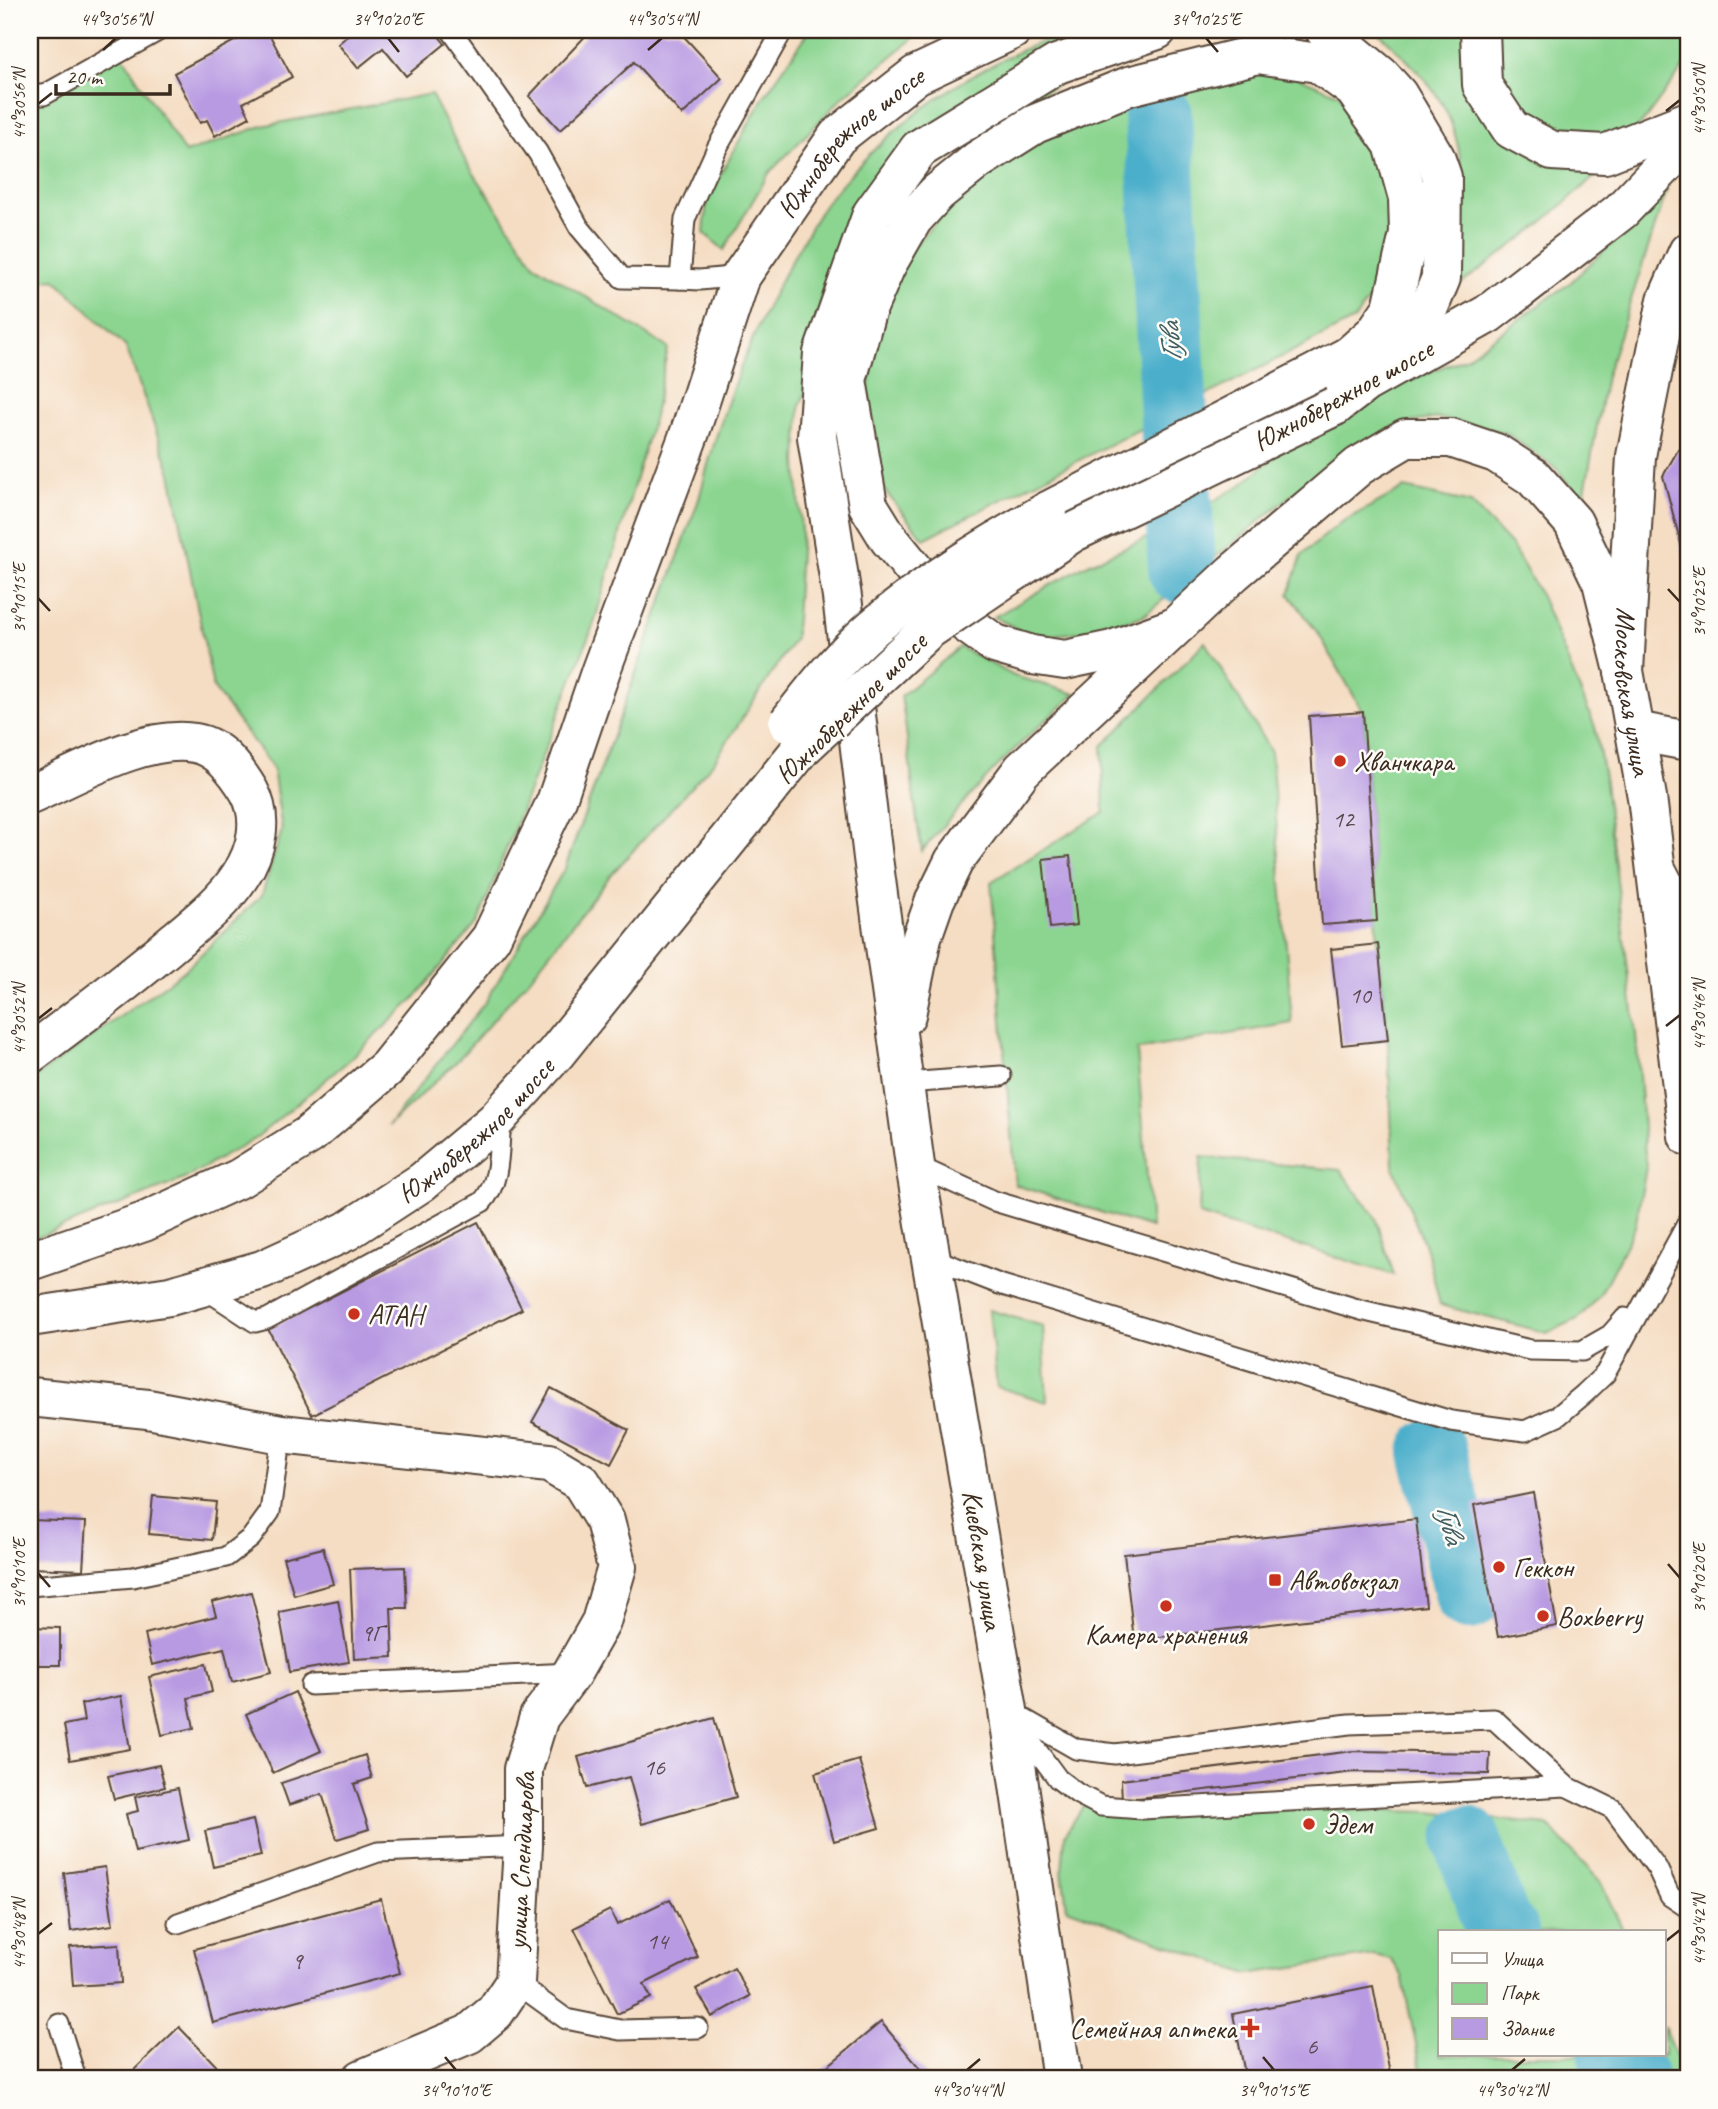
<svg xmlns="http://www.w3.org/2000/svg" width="1718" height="2109" viewBox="0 0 1718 2109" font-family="Caveat,sans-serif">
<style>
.green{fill:#8cd591;stroke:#648058;stroke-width:2}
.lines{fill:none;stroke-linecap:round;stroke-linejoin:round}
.river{stroke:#4cafcb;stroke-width:68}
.building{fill:#b89ae2}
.lane-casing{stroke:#574537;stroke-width:23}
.street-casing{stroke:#574537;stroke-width:42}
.secondary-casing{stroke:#574537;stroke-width:42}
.primary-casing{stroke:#574537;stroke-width:42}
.highway-casing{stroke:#574537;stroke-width:42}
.lane{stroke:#fff;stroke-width:19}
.street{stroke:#fff;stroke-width:38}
.secondary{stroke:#fff;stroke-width:38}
.primary{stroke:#fff;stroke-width:38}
.highway{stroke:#fff;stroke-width:38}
.highway-bridge-casing{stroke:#574537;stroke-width:42;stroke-linecap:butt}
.highway-bridge{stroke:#fff;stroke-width:38}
.ticks{fill:none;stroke:#3b2a1e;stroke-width:2.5}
.poi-dot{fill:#c8321e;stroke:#fdfcf7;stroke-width:2.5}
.labels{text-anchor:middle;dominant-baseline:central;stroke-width:5;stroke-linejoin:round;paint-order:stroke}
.number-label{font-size:24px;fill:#5a464f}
.street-label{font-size:28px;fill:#3b2a1e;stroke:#fdfcf7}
.poi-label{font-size:28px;fill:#3b2a1e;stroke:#fdfcf7;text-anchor:start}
.water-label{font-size:30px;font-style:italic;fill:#425f63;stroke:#fdfcf7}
.neatline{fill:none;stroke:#3b2a1e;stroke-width:2.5}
.ticks-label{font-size:18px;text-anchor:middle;fill:#3b2a1e}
</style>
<rect width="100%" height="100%" fill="#fdfcf7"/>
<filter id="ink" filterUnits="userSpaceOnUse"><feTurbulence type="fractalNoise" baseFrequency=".0143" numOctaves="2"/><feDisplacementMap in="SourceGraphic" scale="14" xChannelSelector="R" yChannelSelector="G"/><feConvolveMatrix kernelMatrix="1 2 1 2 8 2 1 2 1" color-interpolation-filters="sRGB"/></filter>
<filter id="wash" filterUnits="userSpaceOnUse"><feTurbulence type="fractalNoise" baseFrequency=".00686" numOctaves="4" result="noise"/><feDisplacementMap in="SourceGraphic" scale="28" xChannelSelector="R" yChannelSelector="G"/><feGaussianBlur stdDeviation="1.57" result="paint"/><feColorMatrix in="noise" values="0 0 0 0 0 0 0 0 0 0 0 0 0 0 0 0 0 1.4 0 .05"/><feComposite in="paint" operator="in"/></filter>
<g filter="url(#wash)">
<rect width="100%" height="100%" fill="#f5ddc3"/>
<g class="green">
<path d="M810 30H923L844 96 769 173 724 250 704 233 707 199 763 98Z"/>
<path d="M1074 30H1154L865 194 831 257 823 353 800 405 797 461 801 533 795 638 713 763 610 876 530 978 456 1062 388 1126 486 1001 565 868 699 499C721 409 754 323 801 244 810 229 818 212 829 199 893 120 977 62 1074 30Z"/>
<path d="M1376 30H1688V59L1682 69 1647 117 1600 172 1536 228 1458 286C1462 233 1471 161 1446 111 1432 82 1399 52 1376 30Z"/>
<path d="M120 52 185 153 262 126 431 94 465 160 535 265 668 348 654 416 594 623 478 922 412 1001 347 1062 257 1137 184 1179 30 1240V1081L184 971 262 895 282 830 273 769 213 687 171 473 126 347 55 279 30 282V91Z"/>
<path d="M1282 71 1339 94 1375 137 1392 185V226L1385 277 1354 320 924 539 884 490 868 390 878 316 911 249 972 183 1056 129 1215 77Z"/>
<path d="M1667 190 1606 376 1583 503 1558 470 1506 433 1438 418 1400 424 1336 459 1143 616 1092 631 1033 637 994 617 1084 566 1164 530 1241 485 1335 406 1464 359 1571 282Z"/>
<path d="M1404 488 1471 503 1512 546 1541 596 1595 727 1605 783 1636 1035 1646 1168 1635 1227 1600 1295 1578 1319 1547 1333 1440 1305 1428 1254 1393 1166 1388 1040 1378 944 1363 712 1320 636 1289 594 1302 555 1340 523Z"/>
<path d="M1205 642 1271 752 1292 1023 1137 1050 1151 1228 1015 1185 991 882 1104 812 1102 746Z"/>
<path d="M960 647 1014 676 1076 694C1016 744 971 792 922 851 912 800 910 748 901 696Z"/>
<path d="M1201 1157 1340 1170 1376 1218 1394 1275 1199 1215Z"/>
<path d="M989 1310 1043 1326 1047 1402 997 1387Z"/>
<path d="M1085 1803 1429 1812 1547 1825 1600 1881 1624 1932H1440V2055H1664V2026L1678 2060 1680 2079H1423L1402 1976 1391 1959 1374 1955 1248 1974 1067 1908 1062 1871 1065 1835Z"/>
</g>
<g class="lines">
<g class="river">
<path d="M1158 115 1182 570"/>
<path d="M1433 1452 1469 1596"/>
<path d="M1467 1840 1497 1923 1505 1932"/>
<path d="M1612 2055 1634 2079"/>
</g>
</g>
<g id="blocks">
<g class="building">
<path d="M255 30H267L292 77 243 103 250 117 215 136 207 120 200 123 174 73Z"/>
<path d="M354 30H434L445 44 406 76 383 48 358 68 338 44Z"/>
<path d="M591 30H678L722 78 682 115 634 62 560 130 529 96Z"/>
<path d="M1688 448V567H1687L1663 476 1678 450Z"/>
<path d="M1363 712 1377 921 1322 925 1309 716Z"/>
<path d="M1070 856 1077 925 1050 928 1043 859Z"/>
<path d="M1378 944 1388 1040 1342 1045 1331 949Z"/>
<path d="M478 1222 522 1309 312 1415 268 1329Z"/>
<path d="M551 1388 629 1430 611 1464 532 1422Z"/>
<path d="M1533 1493 1557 1626 1498 1637 1474 1505Z"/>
<path d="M153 1496 216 1502 212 1540 149 1534Z"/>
<path d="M1416 1519 1426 1606 1134 1640 1124 1554Z"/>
<path d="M30 1520 86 1522 83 1570 30 1568Z"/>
<path d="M323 1548 333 1584 294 1595 283 1558Z"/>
<path d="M405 1567 407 1608H391L393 1657 354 1659 350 1569Z"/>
<path d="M251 1592 271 1672 232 1682 224 1648 152 1665 145 1634 216 1616 212 1602Z"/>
<path d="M338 1600 349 1662 290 1672 279 1612Z"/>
<path d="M30 1627 60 1628V1665H30Z"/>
<path d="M206 1664 212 1692 188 1698 194 1728 162 1735 149 1677Z"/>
<path d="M295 1692 321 1751 273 1773 246 1714Z"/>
<path d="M121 1696 130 1749 70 1760 64 1725 84 1721 81 1704Z"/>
<path d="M714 1718 736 1797 642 1824 629 1777 587 1788 578 1757Z"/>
<path d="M1353 1751 1490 1753 1489 1774 1354 1772 1122 1800 1121 1780Z"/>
<path d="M365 1755 372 1778 354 1784 369 1829 337 1839 322 1794 289 1805 281 1783Z"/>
<path d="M859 1760 879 1828 834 1841 815 1773Z"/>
<path d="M159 1765 165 1787 114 1799 108 1776Z"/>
<path d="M178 1788 189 1840 135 1852 126 1814 138 1811 135 1797Z"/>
<path d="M253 1820 261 1856 213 1867 205 1831Z"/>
<path d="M105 1867 113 1925 71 1931 64 1873Z"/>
<path d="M381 1899 400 1973 213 2023 194 1949Z"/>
<path d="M670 1899 698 1957 644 1984 651 1998 617 2014 574 1928 610 1910 617 1925Z"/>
<path d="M119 1944 121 1983 73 1986 70 1947Z"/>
<path d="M734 1968 750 1996 712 2017 696 1989Z"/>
<path d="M1373 1986 1391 2079H1246L1233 2014Z"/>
<path d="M881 2022 929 2079H812Z"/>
<path d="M179 2027 229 2079H130L134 2070Z"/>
</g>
</g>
</g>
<g filter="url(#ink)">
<use href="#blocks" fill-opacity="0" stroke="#574537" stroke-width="2"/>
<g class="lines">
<defs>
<g id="lane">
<path d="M451 30 538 153 579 227 622 278 680 279"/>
<path d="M30 95H44L160 30"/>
<path d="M741 276 700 280 680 279 685 219 717 148 783 30"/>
<path d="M1666 868 1688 910"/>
<path d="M906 1083 1001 1076"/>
<path d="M915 1165 994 1201 1361 1310 1530 1350 1582 1351 1610 1335 1625 1318"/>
<path d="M932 1258 999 1284 1451 1421 1525 1431 1558 1416 1584 1394 1605 1374 1688 1222"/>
<path d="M202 1287 255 1322 267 1319 482 1202C502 1181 498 1146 501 1119"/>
<path d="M30 1586 133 1577 226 1557 251 1538 270 1512 281 1434"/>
<path d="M311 1685 571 1673"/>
<path d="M1008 1710 1076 1749 1115 1754 1349 1724 1494 1719 1566 1786 1613 1809 1657 1868 1670 1896 1688 1908"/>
<path d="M1018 1725 1058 1779 1078 1794 1101 1806 1142 1809 1566 1786"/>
<path d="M178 1923 378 1852 523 1846"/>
<path d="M515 1982 566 2019 620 2030 698 2028"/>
<path d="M59 2024 76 2079"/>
</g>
<path id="street" d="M30 1397 148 1409 281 1434 549 1463 581 1482 605 1521 617 1567 601 1622 572 1673 539 1717 523 1769V1846L515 1982 495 2012 469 2034 362 2079"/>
<g id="secondary">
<path d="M1635 731 1688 741"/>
<path d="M30 795C76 775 144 734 195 743 220 747 237 771 249 791 264 818 257 851 240 876 224 901 199 921 176 940 129 980 80 1017 30 1054"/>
</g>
<g id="primary">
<path id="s1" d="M1688 252 1667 300 1636 456 1624 671 1647 797 1688 1136"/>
<path d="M1170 629 1112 650 1065 660 1032 655 995 644 946 609 889 539 868 505 847 380 866 312 886 266 913 219 937 193 978 160 1035 124 1129 86 1258 54 1318 63 1354 89 1393 144 1408 198 1409 234 1392 308 1375 333 1349 356"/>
<path d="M906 1015 922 937 935 900 954 861 1022 770 1233 573 1359 466 1406 438H1451L1496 453 1533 477 1573 522 1602 582 1624 671"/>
<path d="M1062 2079 1008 1710 915 1165 873 858 842 597 817 437 823 353 872 214 919 149 1057 64 1157 30"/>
</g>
<g id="highway">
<path d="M1325 30 1381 76 1398 95 1435 157 1442 177 1441 278 1429 307 1402 349 1387 362"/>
<path d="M1480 30 1482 85 1511 129 1552 151 1605 154 1688 121"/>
<path d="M1335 406 1365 383 1488 314 1621 211 1688 141"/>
<path d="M1048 511 1349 356"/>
<path id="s2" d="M30 1261 144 1222 240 1178 309 1135 387 1068 491 938 556 802 601 670 690 432 741 276 837 137 916 75 1012 30"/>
<path id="s3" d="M30 1317 170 1296 262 1270 347 1231 422 1182 495 1121 556 1053 802 748"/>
</g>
</defs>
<use href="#lane" class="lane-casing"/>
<use href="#street" class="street-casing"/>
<use href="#secondary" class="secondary-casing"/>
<use href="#primary" class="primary-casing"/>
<use href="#highway" class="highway-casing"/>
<use href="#lane" class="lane"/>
<use href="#street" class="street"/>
<use href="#secondary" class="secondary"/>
<use href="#primary" class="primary"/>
<use href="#highway" class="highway"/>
<defs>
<g id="highway-bridge">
<path d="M788 723C814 689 841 655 874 627 928 581 987 546 1048 511"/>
<path d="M802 748 928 630 1072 533 1335 406"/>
</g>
</defs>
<use href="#highway-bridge" class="highway-bridge-casing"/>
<use href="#highway-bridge" class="highway-bridge"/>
</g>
</g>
<path class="ticks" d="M388 38 399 52M1206 38 1218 52M103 50 116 38M648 50 662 38M38 104 52 93M1666 111 1680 100M1668 589 1680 602M38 598 50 611M38 1019 52 1008M1666 1026 1680 1015M1668 1564 1680 1578M38 1573 50 1587M38 1934 52 1923M1666 1941 1680 1930M445 2057 456 2070M1263 2057 1274 2070M967 2070 980 2059M1512 2070 1525 2059"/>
<g class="poi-dot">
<circle cx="1340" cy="761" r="7"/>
<circle cx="354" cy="1314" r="7"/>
<circle cx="1499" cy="1567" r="7"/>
<rect x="1268" y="1573" width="14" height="14" rx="3.5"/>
<circle cx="1166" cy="1606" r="7"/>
<circle cx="1543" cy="1616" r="7"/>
<circle cx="1309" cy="1824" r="7"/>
<path d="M1246.5 2017.5h7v7h7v7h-7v7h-7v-7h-7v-7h7z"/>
</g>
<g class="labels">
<g class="number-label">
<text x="1343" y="819">12</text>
<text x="1360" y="995">10</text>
<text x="372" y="1633">9Г</text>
<text x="654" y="1767">16</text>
<text x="657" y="1941">14</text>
<text x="297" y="1961">9</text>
<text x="1312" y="2046">6</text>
</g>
<g class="street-label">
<text stroke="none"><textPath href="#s2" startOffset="1460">Южнобережное шоссе</textPath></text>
<text transform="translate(1343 395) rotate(-29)">Южнобережное шоссе</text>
<text stroke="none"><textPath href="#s1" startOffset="448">Московская улица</textPath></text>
<text transform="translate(851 708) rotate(-45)">Южнобережное шоссе</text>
<text stroke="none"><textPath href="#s3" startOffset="495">Южнобережное шоссе</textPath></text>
<text transform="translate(983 1560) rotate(81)">Киевская улица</text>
<text transform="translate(521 1861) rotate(-87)">улица Спендиарова</text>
</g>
<g class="poi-label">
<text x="1354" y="761">Хванчкара</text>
<text x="368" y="1314">АТАН</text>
<text x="1513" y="1567">Геккон</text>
<text x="1289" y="1580">Автовокзал</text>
<text x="1557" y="1616">Boxberry</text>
<text x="1166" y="1634" text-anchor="middle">Камера хранения</text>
<text x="1323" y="1824">Эдем</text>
<text x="1236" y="2028" text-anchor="end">Семейная аптека</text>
</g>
<g class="water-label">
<text transform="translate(1170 342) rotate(-93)">Гува</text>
<text transform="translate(1451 1524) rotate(76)">Гува</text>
</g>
</g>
<rect width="1718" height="2109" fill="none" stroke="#fdfcf7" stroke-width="77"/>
<rect x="1438" y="1930" width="228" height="126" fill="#fdfcf7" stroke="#afa8a0" stroke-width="2"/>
<rect x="1452" y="1953" width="35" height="10" fill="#ffffff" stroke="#afa8a0" stroke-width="2"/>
<text x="1501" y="1966" font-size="21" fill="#3b2a1e">Улица</text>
<rect x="1452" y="1983" width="35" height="21" fill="#8cd591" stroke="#afa8a0" stroke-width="2"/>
<text x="1501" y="2000" font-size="21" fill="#3b2a1e">Парк</text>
<rect x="1452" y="2018" width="35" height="21" fill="#b89ae2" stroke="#afa8a0" stroke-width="2"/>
<text x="1501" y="2036" font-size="21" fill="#3b2a1e">Здание</text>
<path d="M56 84v10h114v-10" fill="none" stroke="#3b2a1e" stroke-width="3.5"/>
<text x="66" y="84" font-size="21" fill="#3b2a1e" stroke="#fdfcf7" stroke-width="5" paint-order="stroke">20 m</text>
<rect x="38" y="38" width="1642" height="2032" class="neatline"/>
<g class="ticks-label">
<text x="116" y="25">44°30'56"N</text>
<text x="388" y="25">34°10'20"E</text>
<text x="662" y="25">44°30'54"N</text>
<text x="1206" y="25">34°10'25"E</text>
<text transform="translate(1699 100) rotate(-90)" y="6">44°30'50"N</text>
<text transform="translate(19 104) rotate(-90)" y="6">44°30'56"N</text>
<text transform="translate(19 598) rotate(-90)" y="6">34°10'15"E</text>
<text transform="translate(1699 602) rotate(-90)" y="6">34°10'25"E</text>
<text transform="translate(1699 1015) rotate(-90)" y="6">44°30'46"N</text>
<text transform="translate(19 1019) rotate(-90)" y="6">44°30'52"N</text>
<text transform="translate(19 1573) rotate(-90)" y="6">34°10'10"E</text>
<text transform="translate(1699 1578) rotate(-90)" y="6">34°10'20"E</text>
<text transform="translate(1699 1930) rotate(-90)" y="6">44°30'42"N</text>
<text transform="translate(19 1934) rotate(-90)" y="6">44°30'48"N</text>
<text x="456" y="2096">34°10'10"E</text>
<text x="967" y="2096">44°30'44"N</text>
<text x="1274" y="2096">34°10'15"E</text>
<text x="1512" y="2096">44°30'42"N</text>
</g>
</svg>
